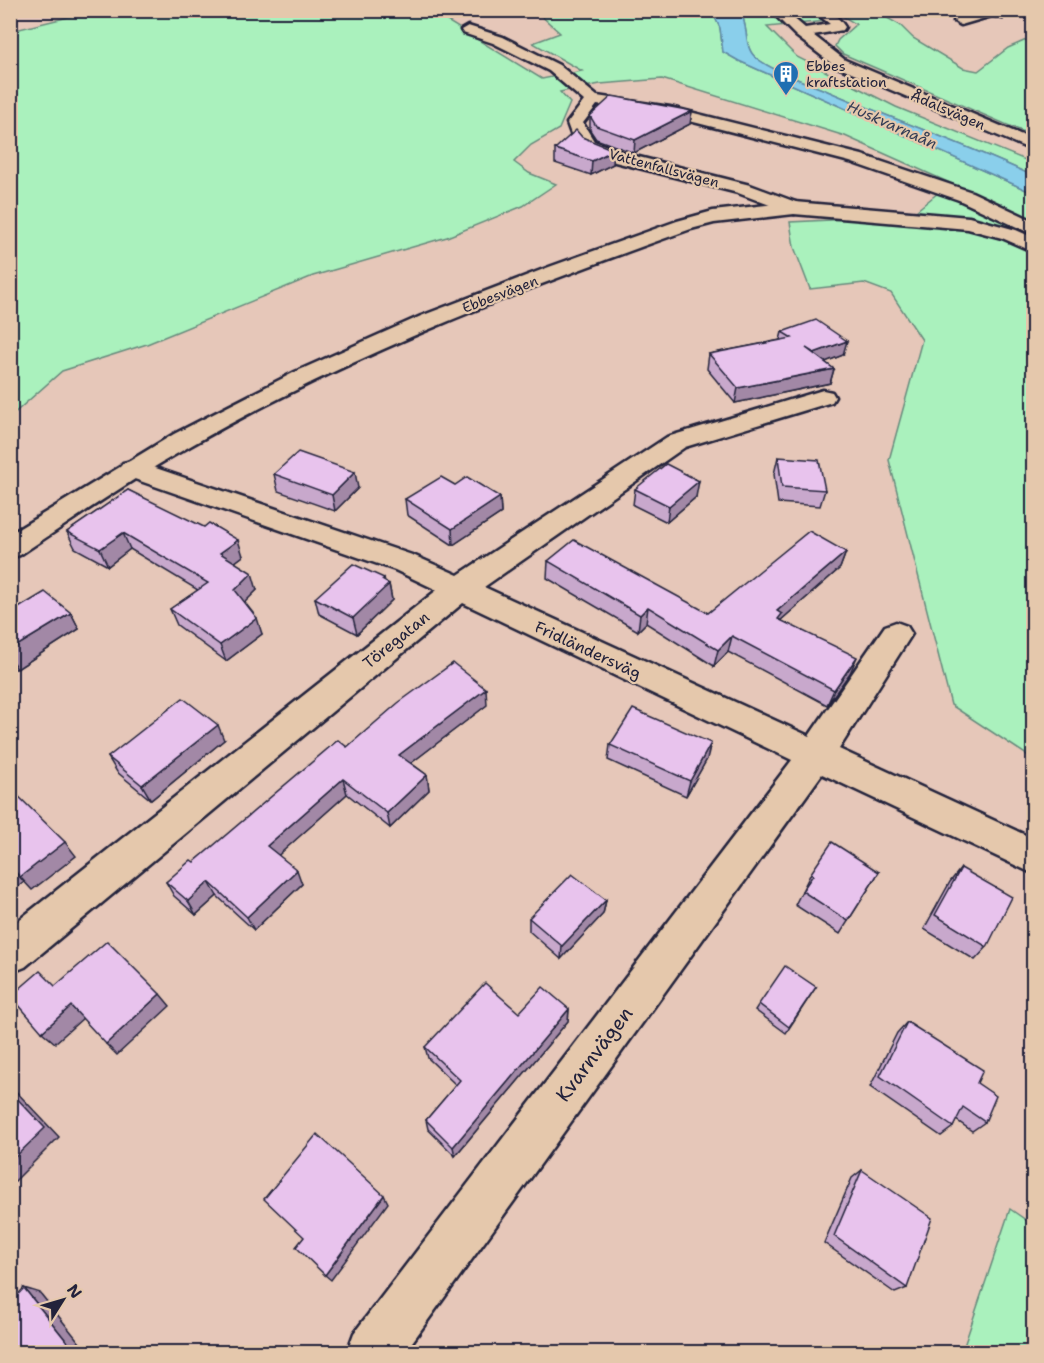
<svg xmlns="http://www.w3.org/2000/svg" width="1044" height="1363" viewBox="0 0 1044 1363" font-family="'Shantell Sans',sans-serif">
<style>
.green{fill:#aaf1bd;stroke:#668a7c;stroke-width:1.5}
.water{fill:#8acfeb;stroke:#608aa5;stroke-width:1.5}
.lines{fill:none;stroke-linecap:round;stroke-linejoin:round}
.street-casing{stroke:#22223b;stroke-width:5}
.secondary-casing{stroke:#22223b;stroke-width:5}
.street{fill:#e5c8ac;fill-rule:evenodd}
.secondary{fill:#e5c8ac;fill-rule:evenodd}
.wall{fill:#c8a8cc;stroke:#22223b;stroke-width:1.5}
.shaded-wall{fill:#a288a6;stroke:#22223b;stroke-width:1.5}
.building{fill:#e8c3ed;stroke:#22223b;stroke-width:1.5}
.labels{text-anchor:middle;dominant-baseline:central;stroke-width:4.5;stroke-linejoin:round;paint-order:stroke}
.far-poi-label{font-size:14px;fill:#22223b;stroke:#e5c8ac;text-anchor:start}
.far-street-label{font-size:14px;fill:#22223b;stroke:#e5c8ac}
.far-water-label{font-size:15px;font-style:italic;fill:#323c55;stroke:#e5c8ac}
.street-label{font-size:16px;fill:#22223b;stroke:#e5c8ac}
.near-street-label{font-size:20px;fill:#22223b;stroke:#e5c8ac}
</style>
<rect width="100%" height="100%" fill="#e6c7b9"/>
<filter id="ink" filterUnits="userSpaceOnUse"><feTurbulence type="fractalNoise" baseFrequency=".0167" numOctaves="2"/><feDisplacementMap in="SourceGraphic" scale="12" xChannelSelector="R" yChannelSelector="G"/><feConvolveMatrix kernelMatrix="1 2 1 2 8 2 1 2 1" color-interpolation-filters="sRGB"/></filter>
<g filter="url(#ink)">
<g class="green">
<path d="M93 11H431L542 79 582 71 533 43 560 33 537 12 532 11H712L720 28 723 52 739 61 1033 193V759L951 705 889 460 922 340 891 293 864 283 810 289 794 247 790 222 851 219 900 224 950 183 845 136 662 79 600 84 560 92 570 103 559 129 531 145 514 162 529 173 556 184 523 206 447 237 313 276 147 344 62 371 11 416V31Z"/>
<path d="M740 11H806L826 21 767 27 797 57 896 107 1033 163V176C966 144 894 120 825 90 805 82 772 71 755 57 743 46 749 25 740 11Z"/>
<path d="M834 11H875L900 25 913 38 963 68 978 71 1008 48 1033 37V136L843 54 835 46 838 40 856 24Z"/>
<path d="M1010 1209 1033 1225V1352H962Z"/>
</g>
<path class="water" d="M712 11H740C749 25 743 46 755 57 772 71 805 82 825 90 894 120 966 144 1033 176V193L739 61 723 52 720 28Z"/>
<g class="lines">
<defs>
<g id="street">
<path d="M988 10H1012L961 25 954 21 956 18Z"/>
<path d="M468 26 503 37 559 65 597 96 670 107 862 155 972 192 1034 221V235L959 200 850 162 670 116 597 105 583 123 594 141 627 154 750 185 801 204 803 208 801 212 794 214 738 193 615 162 582 149 571 134 567 123 584 101 549 71 493 43 463 33 461 30Z"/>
<path d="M823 390 832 392 835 397 832 402 685 447 484 587 809 736 885 626 896 622 907 626 912 634 839 749 1034 839V874L822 774 405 1352H347L354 1333 792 760 463 603 25 967 10 973V927L437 590 395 570 123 475 119 469 123 463 132 461 141 463 415 556 458 575 667 437Z"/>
</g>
<g id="secondary">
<path d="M770 10H784L805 28 830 24 812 10C828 10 836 13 845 27L843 30 813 35 845 60 1034 140V151L835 66 796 36Z"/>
<path d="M794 202 969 217 1016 230 1034 238V252L1002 238 968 229 794 214 714 223 691 229C520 290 350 355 192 445 133 478 77 517 20 555L10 558V534L174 434 295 372 421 316 549 267 677 221 713 211Z"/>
</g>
</defs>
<use href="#street" class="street-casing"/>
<use href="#secondary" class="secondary-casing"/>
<use href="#street" class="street"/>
<use href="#secondary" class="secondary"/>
</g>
<g class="wall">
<path d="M997 10H1034V19L1005 15 1003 20 994 18 996 11Z"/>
<path d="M692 111 690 124 634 153 596 139 590 130V116Z"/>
<path d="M582 137 613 164 591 175 555 163V149Z"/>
<path d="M782 332 843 355 825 362 834 369 830 383 735 403 707 369 709 354 780 340Z"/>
<path d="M778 457 825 490 820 506 778 503 774 474Z"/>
<path d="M274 474 358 488 335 511 278 491Z"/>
<path d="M455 485 500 497 501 513 453 545 407 515 405 499Z"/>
<path d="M635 489 696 497 667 522 633 505Z"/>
<path d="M128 490 243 556 235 562 257 590 244 602 262 634 226 661 177 625 170 609 198 590 130 549 108 566 75 548 67 532Z"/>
<path d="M846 552 840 568 781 620 850 673 827 705 728 652 714 666 646 623 638 631 547 578 548 561 708 613Z"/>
<path d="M384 578 385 582 389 584 392 600 357 634 319 614 315 598Z"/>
<path d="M10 613H71L79 629 17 669H10Z"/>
<path d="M487 705 411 763 427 775 429 790 390 828 347 794 278 855 302 884 254 930 217 896 196 915 174 896 166 882 194 862 347 747Z"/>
<path d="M224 740 151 800 117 772 108 757Z"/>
<path d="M610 745 707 759 686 796 608 760Z"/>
<path d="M961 868 987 947 975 960 924 929 950 882Z"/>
<path d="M879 872 840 934 795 905 811 873Z"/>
<path d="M606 900 603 914 561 959 529 931V918Z"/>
<path d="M816 987 786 1033 755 1010 759 1004Z"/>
<path d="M569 1009 568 1021 455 1156 428 1129 426 1120 456 1085 428 1058 425 1047 519 1013Z"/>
<path d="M907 1022 977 1083 985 1122 972 1131 956 1120 953 1127 941 1136 870 1087 897 1033Z"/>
<path d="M862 1170 907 1288 895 1293 824 1243 852 1178Z"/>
</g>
<g class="shaded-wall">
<path d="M692 111 690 124 634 153 635 140Z"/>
<path d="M614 150 613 164 591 175 592 161Z"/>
<path d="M847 341 843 355 810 368 814 353Z"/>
<path d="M834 369 830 383 735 403 738 388Z"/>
<path d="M355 472 358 488 335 511 332 495Z"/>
<path d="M699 481 696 497 667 522 669 506Z"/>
<path d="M500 497 501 513 453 545 452 529Z"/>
<path d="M123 533 130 549 108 566 100 549Z"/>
<path d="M238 540 243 556 226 569 220 553Z"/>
<path d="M846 552 840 568 772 628 777 611Z"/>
<path d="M252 573 257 590 240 607 235 590Z"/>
<path d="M384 578 386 587 389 584 392 600 357 634 353 618Z"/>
<path d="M648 607 646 623 638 631 640 615Z"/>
<path d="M71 613 79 629 17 669 10 658V650Z"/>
<path d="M257 618 262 634 226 661 220 645Z"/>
<path d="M732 636 728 652 714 666 718 650Z"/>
<path d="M857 657 850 673 827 705 834 690Z"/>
<path d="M486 689 487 705 402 770 399 755Z"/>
<path d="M218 725 224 740 151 800 142 785Z"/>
<path d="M711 743 707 759 686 796 690 781Z"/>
<path d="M427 775 429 790 390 828 387 813Z"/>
<path d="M343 779 347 794 273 860 267 846Z"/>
<path d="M65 842 76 856 32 890 20 877Z"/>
<path d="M12 868 24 882 10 893V869Z"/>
<path d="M297 870 302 884 254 930 247 917Z"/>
<path d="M209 882 217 896 196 915 188 901Z"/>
<path d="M606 900 603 914 561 959 562 946Z"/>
<path d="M160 994 170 1006 117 1055 106 1044Z"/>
<path d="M71 1006 83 1018 55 1043 42 1032Z"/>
<path d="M569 1009 568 1021 455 1156 453 1147Z"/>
<path d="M10 1085 59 1137 10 1186Z"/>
<path d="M384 1195 388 1203 331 1280 325 1275Z"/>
<path d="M24 1288 40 1293 88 1353H76Z"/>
</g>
<g class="building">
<path d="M997 10H1006V13L996 11Z"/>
<path d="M612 96 692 111 635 140 596 126 590 116Z"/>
<path d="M576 130 582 137 614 150 592 161 555 149Z"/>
<path d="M816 320 847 341 814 353 806 348 834 369 738 388 709 354 792 338 782 332Z"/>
<path d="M298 452 355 472 332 495 274 474Z"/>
<path d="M778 457 819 460 825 490 782 487Z"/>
<path d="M666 464 699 481 669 506 635 489Z"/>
<path d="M441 477 455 485 467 477 500 497 452 529 405 499Z"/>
<path d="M128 490 204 527 209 523 238 540 220 553 252 573 235 590 257 618 220 645 170 609 208 583 123 533 100 549 67 532Z"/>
<path d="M809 531 846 552 777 611 782 614 778 619 857 657 834 690 732 636 718 650 648 607 640 615 548 561 574 540 708 613Z"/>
<path d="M353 564 384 578 382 580 389 584 353 618 315 598Z"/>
<path d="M45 592 71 613 10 650V613Z"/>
<path d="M453 663 486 689 399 755 427 775 387 813 343 779 267 846 297 870 247 917 209 882 188 901 166 882 191 860 194 862 338 740 347 747 398 703Z"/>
<path d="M183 698 218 725 142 785 108 757Z"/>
<path d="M633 709 711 743 690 781 610 745Z"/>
<path d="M10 788 65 842 20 877 12 868 10 869Z"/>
<path d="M832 842 879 872 848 921 802 891 813 875 811 873Z"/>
<path d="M961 868 1012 897 987 947 935 915Z"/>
<path d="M572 874 606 900 562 946 529 918Z"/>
<path d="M107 941 160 994 106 1044 71 1006 42 1032 11 996 40 971 55 986Z"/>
<path d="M785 966 816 987 789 1027 759 1004Z"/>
<path d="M485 983 519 1013 543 987 569 1009 453 1147 426 1120 460 1080 425 1047Z"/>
<path d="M907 1022 983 1070 977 1083 996 1096 985 1122 963 1107 953 1127 880 1076Z"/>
<path d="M10 1091 45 1128 10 1162Z"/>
<path d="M317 1134 384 1195 325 1275 296 1247 304 1237 264 1199Z"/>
<path d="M862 1170 932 1218 907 1288 834 1236Z"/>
<path d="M24 1288 76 1353H10V1303Z"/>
</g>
</g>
<defs>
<symbol id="building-pin" viewBox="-11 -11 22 30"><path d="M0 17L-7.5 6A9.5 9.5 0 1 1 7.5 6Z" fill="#1f6fb2" stroke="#e5c8ac"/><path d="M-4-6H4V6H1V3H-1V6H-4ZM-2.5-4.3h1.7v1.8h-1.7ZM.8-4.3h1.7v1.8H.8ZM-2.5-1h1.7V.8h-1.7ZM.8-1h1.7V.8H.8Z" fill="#fff"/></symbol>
</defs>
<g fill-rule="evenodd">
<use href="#building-pin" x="771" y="59" width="30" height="40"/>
</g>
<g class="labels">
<g class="far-poi-label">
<text x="806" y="66">Ebbes<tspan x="806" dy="16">kraftstation</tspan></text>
</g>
<g class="far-street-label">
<text transform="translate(948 110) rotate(23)">Ådalsvägen</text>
<text transform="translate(664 168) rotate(15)">Vattenfallsvägen</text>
<text transform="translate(500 294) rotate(-21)">Ebbesvägen</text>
</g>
<g class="far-water-label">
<text transform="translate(892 125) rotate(24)">Huskvarnaån</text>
</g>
<g class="street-label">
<text transform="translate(396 640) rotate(-39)">Töregatan</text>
<text transform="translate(588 650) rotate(25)">Fridländersväg</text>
</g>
<g class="near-street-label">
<text transform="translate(594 1054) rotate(-53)">Kvarnvägen</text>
</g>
</g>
<rect width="1044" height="1363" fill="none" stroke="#e5c8ac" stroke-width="36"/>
<rect x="18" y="18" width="1008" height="1327" fill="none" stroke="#22223b" stroke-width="2" filter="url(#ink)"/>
<g transform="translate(63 1300) rotate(53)" stroke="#e5c8ac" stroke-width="4.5" paint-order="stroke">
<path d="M0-4.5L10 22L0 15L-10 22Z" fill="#22223b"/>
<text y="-9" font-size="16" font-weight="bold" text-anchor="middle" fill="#22223b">N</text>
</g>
</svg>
